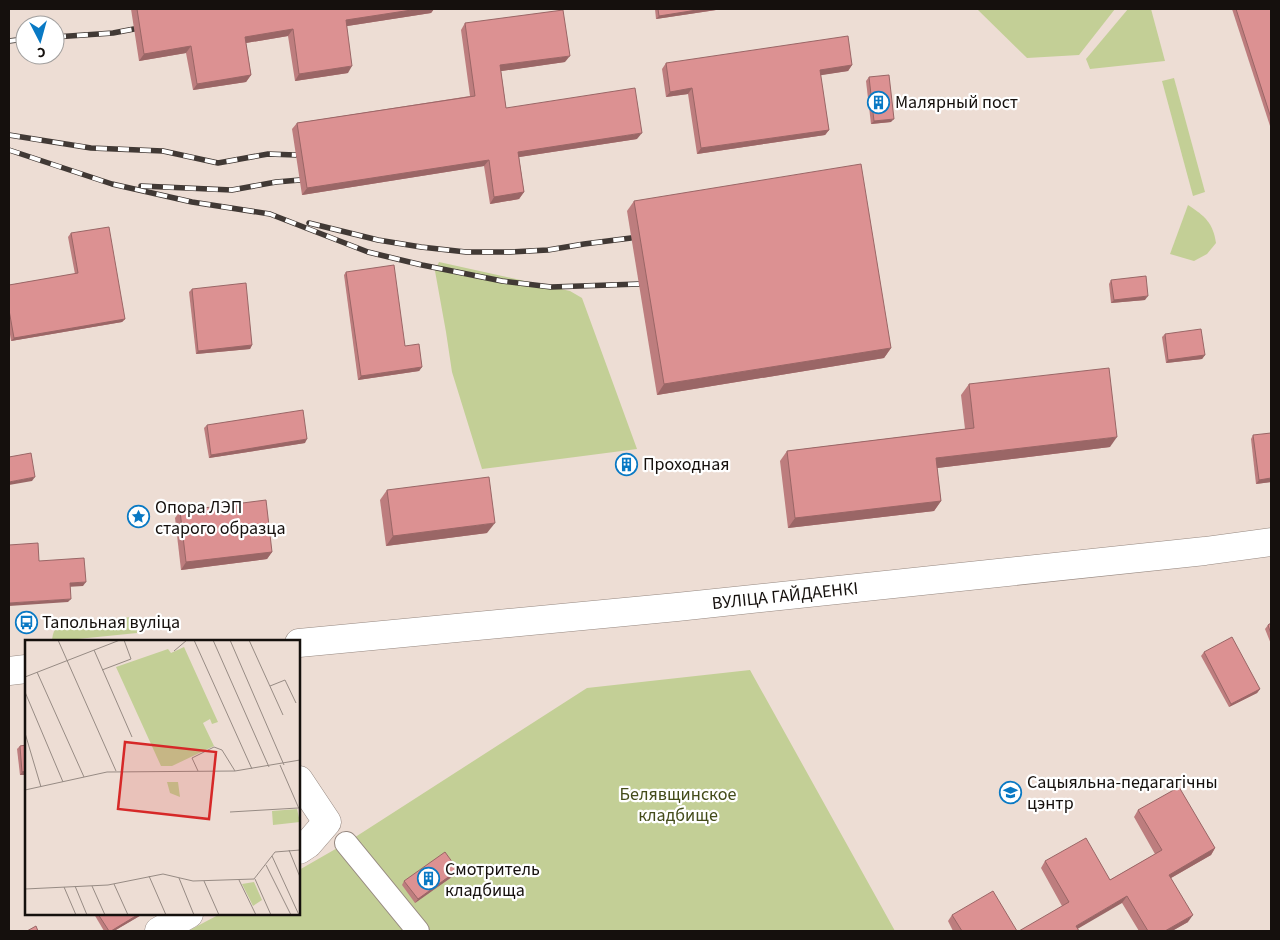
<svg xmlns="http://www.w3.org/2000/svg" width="1280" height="940" viewBox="0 0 1280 940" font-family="'Source Sans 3',sans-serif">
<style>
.green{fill:#c3cf96}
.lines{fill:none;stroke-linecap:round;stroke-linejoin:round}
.pedestrian-casing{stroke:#968880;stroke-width:24}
.minor-casing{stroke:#968880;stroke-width:29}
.tertiary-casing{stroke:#968880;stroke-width:29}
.pedestrian{stroke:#fff;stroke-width:22}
.minor{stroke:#fff;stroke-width:28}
.tertiary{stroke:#fff;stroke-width:28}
.rail-casing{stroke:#413935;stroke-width:5.5}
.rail{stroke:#fff;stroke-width:4;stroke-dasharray:11;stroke-linecap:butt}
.wall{fill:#bd7d7e}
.shaded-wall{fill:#9a6666}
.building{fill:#dc9192;stroke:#9a6666}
.labels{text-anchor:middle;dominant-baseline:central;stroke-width:4.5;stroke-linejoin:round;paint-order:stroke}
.poi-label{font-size:18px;fill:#15100d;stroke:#fff;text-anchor:start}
.street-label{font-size:18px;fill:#15100d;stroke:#fff}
.park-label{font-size:18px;fill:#444c1a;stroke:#fff}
.inset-road{fill:none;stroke:#978b84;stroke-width:1}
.view{fill:#d62828;fill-opacity:0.15;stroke:#d62828;stroke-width:2.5}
.inset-edge{fill:none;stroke:#15100d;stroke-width:2.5}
</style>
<rect width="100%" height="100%" fill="#edddd4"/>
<g class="green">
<path d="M977 9H1115L1079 55 1027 58Z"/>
<path d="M1128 9H1151L1165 61 1090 69 1086 59Z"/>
<path d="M1174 78 1205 192 1193 196 1162 81Z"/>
<path d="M1188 205C1205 216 1213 223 1216 243L1207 254 1194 261 1170 254Z"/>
<path d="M439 262 570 291 582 298 637 449 482 469 452 372 446 332 435 271Z"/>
<path d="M131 617 136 621 137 633 58 641 52 640C53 633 54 629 59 625Z"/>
<path d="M750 670 895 931H188L220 914H299V870L346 843 587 688Z"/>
</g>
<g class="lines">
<defs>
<path id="pedestrian" d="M346 843 418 931"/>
<g id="minor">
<path d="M299 780 327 822 308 844 299 850"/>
<path d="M159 931 189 914"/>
</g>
<g id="tertiary">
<path d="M299 643 677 607 1205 551 1271 542"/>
<path d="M9 671 26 669"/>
</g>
</defs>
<use href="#pedestrian" class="pedestrian-casing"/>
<use href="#minor" class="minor-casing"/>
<use href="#tertiary" class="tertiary-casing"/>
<use href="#pedestrian" class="pedestrian"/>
<use href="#minor" class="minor"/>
<use href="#tertiary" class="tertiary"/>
<defs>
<g id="rail">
<path d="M55 37 113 33 134 29"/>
<path d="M9 41 25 39"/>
<path d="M9 135 91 148 163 151 218 163 268 154 296 155"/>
<path d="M9 150 112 184 192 202 270 214 368 252 422 265 502 281 551 287 639 284"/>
<path d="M141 186 232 190 276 182 300 180"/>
<path d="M309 223 378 240 421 247 466 252H510L548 250 584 244 631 238"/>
</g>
</defs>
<use href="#rail" class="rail-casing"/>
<use href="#rail" class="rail"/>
</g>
<g class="wall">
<path d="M131 9H434L431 13 347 26 348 73 295 81 288 36 246 43 251 75 246 82 193 90 186 53 139 61Z"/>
<path d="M655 9H716V10L656 19Z"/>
<path d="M1232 9H1271V129Z"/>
<path d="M465 23 565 62 501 71 506 108 637 139 519 157 524 192 519 199 490 204 484 166 302 195 292 129 297 123 470 96 461 30Z"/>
<path d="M666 63 852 65 848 71 820 75 829 130 825 135 697 154 688 94 666 97 662 69Z"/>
<path d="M869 77 891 122 871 124 866 81Z"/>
<path d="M634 201 891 348 884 358 657 395 627 211Z"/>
<path d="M71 233 125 319 122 322 11 341 9 328V285L75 274 68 237Z"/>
<path d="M346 272 422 367 419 371 358 380 344 275Z"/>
<path d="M1111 280 1145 300 1111 303 1109 284Z"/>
<path d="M192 289 252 345 250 349 196 354 189 292Z"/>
<path d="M1165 334 1205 355 1202 359 1166 363 1162 337Z"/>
<path d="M969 384 1110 447 937 468 941 501 934 511 788 528 780 461 787 451 965 429 961 395Z"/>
<path d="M207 425 305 443 209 458 204 428Z"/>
<path d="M1253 435 1271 482 1256 484 1251 439Z"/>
<path d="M387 490 487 533 386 546 380 500Z"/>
<path d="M180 511 272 552 267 559 181 570 175 518Z"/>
<path d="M1271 623V644L1265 629 1268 625Z"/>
<path d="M1204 652 1260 689 1257 693 1229 707 1201 656Z"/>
<path d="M26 745V775H20L17 749 20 746Z"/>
<path d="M1138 810 1215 848 1211 855 1171 878 1188 922 1172 931H1139L1122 903 1062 906 1041 868 1045 861 1110 880 1155 854 1134 817Z"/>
<path d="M456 874 415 903 402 885 404 881Z"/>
<path d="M94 914H143L114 931H104Z"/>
<path d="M952 915 1017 931H953L948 921Z"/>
</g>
<g class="shaded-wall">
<path d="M418 9H434L431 13 341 27 346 20Z"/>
<path d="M703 9H716V10L656 19 659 16Z"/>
<path d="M293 29 288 36 240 44 245 37Z"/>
<path d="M191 46 186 53 139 61 144 54Z"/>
<path d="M570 56 565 62 495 72 500 65Z"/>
<path d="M852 65 848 71 816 76 820 70Z"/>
<path d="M352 66 348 73 295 81 299 74Z"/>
<path d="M251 75 246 82 193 90 197 84Z"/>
<path d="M692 88 688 94 666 97 670 92Z"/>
<path d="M894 119 891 122 871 124 874 121Z"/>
<path d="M829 130 825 135 697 154 701 148Z"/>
<path d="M642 133 637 139 513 158 518 152Z"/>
<path d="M489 160 484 166 302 195 307 188Z"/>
<path d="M524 192 519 199 490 204 494 197Z"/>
<path d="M1148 296 1145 300 1111 303 1114 300Z"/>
<path d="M125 319 122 322 11 341 14 338Z"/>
<path d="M252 345 250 349 196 354 198 351Z"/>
<path d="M891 348 884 358 657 395 664 384Z"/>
<path d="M1205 355 1202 359 1166 363 1168 360Z"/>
<path d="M422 367 419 371 358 380 361 376Z"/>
<path d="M1117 437 1110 447 929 469 936 458Z"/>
<path d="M307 439 305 443 209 458 211 455Z"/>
<path d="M35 477 32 481 9 485V482Z"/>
<path d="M1271 478V482L1256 484 1259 480Z"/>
<path d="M941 501 934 511 788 528 795 518Z"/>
<path d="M495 523 487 533 386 546 393 536Z"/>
<path d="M272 552 267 559 181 570 186 562Z"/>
<path d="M86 582 83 586 67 587 70 583Z"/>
<path d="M71 599 68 602 9 606V603Z"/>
<path d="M1260 689 1257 693 1229 707 1231 704Z"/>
<path d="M26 771V775H20L22 772Z"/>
<path d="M1215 848 1211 855 1164 882 1169 875Z"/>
<path d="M458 870 456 874 415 903 418 899Z"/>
<path d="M1127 896 1122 903 1074 931 1076 926Z"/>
<path d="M139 914H143L114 931H111Z"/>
<path d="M1193 915 1188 922 1172 931H1165Z"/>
</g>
<g class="building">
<path d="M137 9H418L346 20 352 66 299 74 293 29 245 37 251 75 197 84 191 46 144 54Z"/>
<path d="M658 9H703L659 16Z"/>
<path d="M1236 9H1271V118Z"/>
<path d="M563 10 570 56 500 65 506 108 635 88 642 133 518 152 524 192 494 197 489 160 307 188 297 123 475 96 465 23Z"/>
<path d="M848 36 852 65 820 70 829 130 701 148 692 88 670 92 666 63Z"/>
<path d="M889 75 894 119 874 121 869 77Z"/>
<path d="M861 164 891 348 664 384 634 201Z"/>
<path d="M109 227 125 319 14 338 9 310V285L78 273 71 233Z"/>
<path d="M394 265 405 346 419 344 422 367 361 376 346 272Z"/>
<path d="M1146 276 1148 296 1114 300 1111 280Z"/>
<path d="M246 283 252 345 198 351 192 289Z"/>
<path d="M1201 329 1205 355 1168 360 1165 334Z"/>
<path d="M1109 368 1117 437 936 458 941 501 795 518 787 451 974 428 969 384Z"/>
<path d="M303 410 307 439 211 455 207 425Z"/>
<path d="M1271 433V478L1259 480 1253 435Z"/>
<path d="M31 453 35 477 9 482V457Z"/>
<path d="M489 477 495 523 393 536 387 490Z"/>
<path d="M266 500 272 552 186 562 180 511Z"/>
<path d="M38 543 39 561 84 558 86 582 70 583 71 599 9 603V545Z"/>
<path d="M1271 623V634L1268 625Z"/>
<path d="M1232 637 1260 689 1231 704 1204 652Z"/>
<path d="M26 745V771L22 772 20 746Z"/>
<path d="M1179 787 1215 848 1169 875 1193 915 1165 931H1148L1127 896 1076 926 1079 931H1019L1069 902 1045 861 1086 838 1110 880 1162 850 1138 810Z"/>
<path d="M445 852 458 870 418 899 404 881Z"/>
<path d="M993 891 1017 931H962L952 915Z"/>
<path d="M98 914H139L111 931H109Z"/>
<path d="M36 926 38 931H27Z"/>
</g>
<defs>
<symbol id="building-ring" viewBox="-11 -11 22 22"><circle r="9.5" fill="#fff" stroke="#0979c4" stroke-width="1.5"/><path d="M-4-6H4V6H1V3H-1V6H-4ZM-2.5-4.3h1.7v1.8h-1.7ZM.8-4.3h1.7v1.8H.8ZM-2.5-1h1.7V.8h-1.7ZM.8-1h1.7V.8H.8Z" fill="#0979c4"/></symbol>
<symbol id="sight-ring" viewBox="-11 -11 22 22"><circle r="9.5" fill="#fff" stroke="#0979c4" stroke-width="1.5"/><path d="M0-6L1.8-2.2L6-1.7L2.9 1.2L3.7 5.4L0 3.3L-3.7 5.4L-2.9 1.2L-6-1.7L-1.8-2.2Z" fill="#0979c4"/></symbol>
<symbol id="bus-ring" viewBox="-11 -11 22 22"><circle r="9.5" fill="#fff" stroke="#0979c4" stroke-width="1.5"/><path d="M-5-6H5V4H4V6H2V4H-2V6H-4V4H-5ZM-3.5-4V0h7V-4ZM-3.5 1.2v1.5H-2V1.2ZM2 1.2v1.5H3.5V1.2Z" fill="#0979c4"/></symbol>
<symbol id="school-ring" viewBox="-11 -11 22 22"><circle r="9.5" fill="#fff" stroke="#0979c4" stroke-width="1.5"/><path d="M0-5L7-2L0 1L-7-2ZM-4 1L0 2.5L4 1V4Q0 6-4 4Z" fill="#0979c4"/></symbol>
</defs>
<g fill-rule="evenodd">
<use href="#building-ring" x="866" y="90" width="25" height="25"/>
<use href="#building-ring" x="614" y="452" width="25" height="25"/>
<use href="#sight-ring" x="126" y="504" width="25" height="25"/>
<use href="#bus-ring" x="14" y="610" width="25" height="25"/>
<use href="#school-ring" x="998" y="780" width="25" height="25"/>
<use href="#building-ring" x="416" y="866" width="25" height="25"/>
</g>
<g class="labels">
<g class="poi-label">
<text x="895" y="102">Малярный пост</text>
<text x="643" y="464">Проходная</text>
<text x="155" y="507">Опора ЛЭП<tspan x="155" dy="21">старого образца</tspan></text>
<text x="42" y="622">Тапольная вуліца</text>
<text x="1027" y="782">Сацыяльна-педагагічны<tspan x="1027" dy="21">цэнтр</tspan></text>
<text x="445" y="869">Смотритель<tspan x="445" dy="21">кладбища</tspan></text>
</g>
<g class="street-label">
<text transform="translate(785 596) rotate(-6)">ВУЛІЦА ГАЙДАЕНКІ</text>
</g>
<g class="park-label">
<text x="678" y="794">Белявщинское<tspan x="678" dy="21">кладбище</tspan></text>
</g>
</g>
<g transform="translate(25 640)">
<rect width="275" height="275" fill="#edddd4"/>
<path d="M159 7 193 82 187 84 185 79 178 83 189 106 147 126H136L91 27 143 9 146 13ZM142 142H153L155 157 145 153ZM272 169 275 182 248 185 247 171ZM229 242 237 260 228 266 217 244Z" fill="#c3cf96"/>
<path class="inset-road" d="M33 0 91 131M169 0 227 129M188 0 244 127M205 0 259 125M224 0 258 75M69 10 107 97M149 11 162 0M77 30 106 19 99 0M12 32 59 137M0 37 95 0M245 46 260 40 271 63M0 52 38 142M0 93 16 147M255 125 275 171M173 131 167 118 189 107 197 110 210 131M0 150 82 132 210 131 275 120M205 172 273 168M264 210 275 237M247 216 274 275M241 225 266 275M124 236 141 275M154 238 169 275M230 239 246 275M214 240 231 275M179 241 194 275M89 244 103 275M50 246 62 275M67 246 80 275M39 247 51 275M0 249 83 245 138 234 168 241 229 239 250 212 275 210"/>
<path class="view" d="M100 102 191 112 184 179 93 169Z"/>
<rect width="275" height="275" class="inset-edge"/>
</g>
<rect width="1280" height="940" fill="none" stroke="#15100d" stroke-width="20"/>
<g transform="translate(40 40) rotate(174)"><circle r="24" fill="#ffffff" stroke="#a19f9e"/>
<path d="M0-4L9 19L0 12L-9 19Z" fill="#0979c4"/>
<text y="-8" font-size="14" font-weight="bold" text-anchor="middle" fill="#15100d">С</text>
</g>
</svg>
